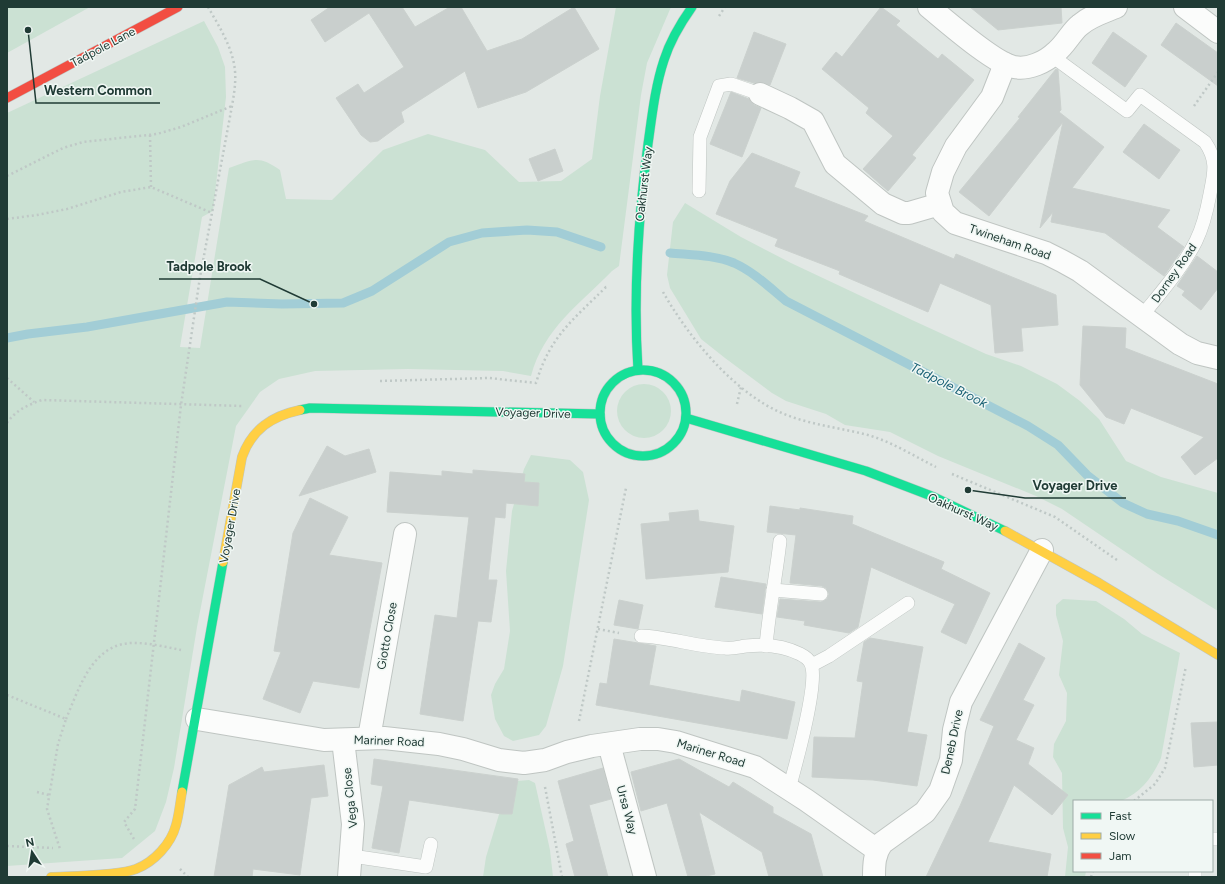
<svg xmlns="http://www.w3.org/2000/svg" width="1225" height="884" viewBox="0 0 1225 884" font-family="Figtree,sans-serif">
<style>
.green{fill:#cbe1d3}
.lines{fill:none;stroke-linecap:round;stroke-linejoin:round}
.stream{stroke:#a2cdd6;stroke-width:9}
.building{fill:#c9cfcd;stroke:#cbd1ce}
.lane-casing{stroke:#bfc5c2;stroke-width:14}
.street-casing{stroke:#bfc5c2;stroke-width:24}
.fast-casing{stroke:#bec5c3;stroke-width:10}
.slow-casing{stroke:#bec5c3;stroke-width:10}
.jam-casing{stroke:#bec5c3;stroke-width:10}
.path{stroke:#bfc8c6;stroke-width:2.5;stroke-dasharray:2 3;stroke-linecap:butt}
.lane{stroke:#fbfcfb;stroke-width:13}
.street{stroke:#fbfcfb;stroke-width:22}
.fast{stroke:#16e098;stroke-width:9}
.slow{stroke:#ffcf43;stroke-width:9}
.jam{stroke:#f24e42;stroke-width:9}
.labels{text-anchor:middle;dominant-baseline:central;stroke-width:3;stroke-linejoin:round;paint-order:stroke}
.street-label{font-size:12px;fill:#203b35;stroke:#f0f7f4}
.water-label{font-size:13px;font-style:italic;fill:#1b6276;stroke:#f0f7f4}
.leader{fill:none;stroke:#203b35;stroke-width:1.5}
.callout-dot{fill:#203b35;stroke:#f0f7f4;stroke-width:1.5}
.callout-label{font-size:13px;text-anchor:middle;font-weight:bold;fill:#203b35;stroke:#f0f7f4;stroke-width:3;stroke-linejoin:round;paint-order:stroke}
</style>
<rect width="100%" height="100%" fill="#e2e8e5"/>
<g class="green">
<path d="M7 7H90L7 53Z"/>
<path d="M616 7H671L647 63 641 95 619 266 612 271C579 305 544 328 531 376L503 371 408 369 315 371 279 379 260 392 236 426 197 627 174 768 166 802 155 831 122 858 7 866V113L204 21 218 47 225 67 226 97 213 211 202 217 180 347 200 348 229 168C252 160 258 154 280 170L286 199 332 200 383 150 428 134 485 150 519 182 561 181 592 159 600 96Z"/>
<path d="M685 203 741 237 791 263 912 320 986 354 1021 366 1057 384 1080 401 1099 419 1126 461 1161 477 1218 493V611L1158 574 1062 509 1036 496 938 456 890 432 845 425 826 414 786 401 772 393 725 358 701 339 670 288 667 275 673 222Z"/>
<circle cx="644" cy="411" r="27"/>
<path d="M531 455 570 460 583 472 589 500 563 666 546 726 539 735 513 741 504 736 495 719 491 695 495 684 504 669 510 631 506 571 512 511 524 469Z"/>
<path d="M1063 599 1096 601 1124 619 1142 634 1180 653 1161 758C1153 776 1141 793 1121 801 1114 804 1083 801 1074 801V871H1086L1085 877H1065L1068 847 1063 828 1062 773 1053 757 1054 744 1066 721 1067 693 1059 675 1063 641 1056 615V605Z"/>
<path d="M529 780 535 783 550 850 553 877H483L486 857 508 785 517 781Z"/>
</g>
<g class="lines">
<g class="stream">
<path d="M670 253C691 255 715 255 734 263 754 272 769 287 786 301L1028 426 1058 445 1087 475 1123 503 1147 514 1178 521 1218 535"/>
<path d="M7 338 28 334 87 327 227 302 282 304 343 303 372 291 449 242 482 233 527 230 557 232 601 247"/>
</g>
</g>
<g class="building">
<path d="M330 7H402L415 27 450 7H461L487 51 522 39 574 7 599 49 526 92 478 108 465 71 401 112 404 122 378 141 370 142 361 135 336 98 358 84 364 93 404 67 369 13 325 42 311 20Z"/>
<path d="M881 7 900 21 896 25 938 59 942 54 974 80 912 155 916 158 888 191 863 169 893 136 866 113 869 108 822 69 836 52 842 57Z"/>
<path d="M970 7H1061L1062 23 998 30Z"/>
<path d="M1176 23 1218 53V86L1161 45Z"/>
<path d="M754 32 786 44 770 85 759 82 754 83 737 78Z"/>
<path d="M1113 32 1147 56 1125 87 1092 63Z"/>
<path d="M1056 69 1058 70 1061 110 1059 112 1104 147 1072 188 1170 210 1157 227 1184 247 1164 276 1105 233 1051 222 1053 212 1040 228 1063 122 989 216 959 192 1020 118 1018 117Z"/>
<path d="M731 92 749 99 754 105 761 108 742 157 710 144Z"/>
<path d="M1144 124 1180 150 1159 179 1123 152Z"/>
<path d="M555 149 563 171 538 181 529 159Z"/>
<path d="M752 153 800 172 794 187 868 216 864 221 954 259 956 254 1056 295 1058 325 1021 328 1023 351 995 353 991 305 940 283 928 312 839 274 840 271 775 246 778 239 716 214 730 181Z"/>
<path d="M1197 256 1218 272V288L1201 310 1182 295 1185 291 1177 286Z"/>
<path d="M1083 326 1126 328 1125 348 1218 384V458L1195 475 1181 457 1204 437 1131 408 1124 424 1106 417 1080 385Z"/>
<path d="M327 446 345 456 369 449 376 472 299 496Z"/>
<path d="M473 470 525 474 524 482 539 483 538 506 506 503 505 518 495 517 488 580H497L491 622 478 621 463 721 420 714 435 615 457 618 469 517 387 512 390 472 442 476V471L473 474Z"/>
<path d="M310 498 348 517 329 555 382 563 359 688 313 681 300 713 263 699 281 652 274 651 293 533Z"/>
<path d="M770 506 800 510V508L853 516 852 524 944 562 941 569 990 593 966 644 941 632 955 604 871 567 858 627 849 633 804 625 805 621 777 617 780 599 821 602 827 599 829 594 826 588 822 586 790 583 796 535 767 532Z"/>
<path d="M698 510 699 521 734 526 728 572 646 579 641 524 670 521 669 513Z"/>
<path d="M721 577 766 584 762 614 715 607Z"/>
<path d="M619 600 643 605 638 629 614 625Z"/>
<path d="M870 638 923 647 907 732 927 735 917 786 873 780 812 777 814 737 855 738 863 682 857 681 864 642Z"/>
<path d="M614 639 656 646 649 685 740 702 742 690 795 702 787 739 596 705 600 683 607 684Z"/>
<path d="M1019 643 1045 658 1023 700 1034 705 1016 740 1034 748 1028 764 1068 795 1052 815 1014 785 988 842 1051 854 1047 877H926L960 806 994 726 980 720Z"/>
<path d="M1218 722V765L1194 767 1191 723Z"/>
<path d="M374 759 518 779 512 814H502L409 800 399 853 372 848 383 786 371 784Z"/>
<path d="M679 759 729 787 733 782 773 807V813L811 834 823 877H769L762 852 699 812 715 874 702 877H688L667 803 641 811 631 772Z"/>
<path d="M324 765 328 796 311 798 300 875 253 869 252 877H214L229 785 262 767 264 772Z"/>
<path d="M603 768 611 799 589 805 608 877H575L566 844 574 841 558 781Z"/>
</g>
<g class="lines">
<defs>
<g id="lane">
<path d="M1052 56 1127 111 1140 95 1205 142C1218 161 1214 173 1210 194 1207 210 1203 227 1196 241 1182 269 1161 292 1142 316"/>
<path d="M699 191 700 137 719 86 731 84 760 94"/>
<path d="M773 590 821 594"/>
<path d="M641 636C669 637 697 647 725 648 732 649 739 647 746 646 764 644 784 646 800 654 804 656 809 659 811 664 819 682 795 767 789 789"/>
<path d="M766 646C769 610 776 577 780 541"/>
<path d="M812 665 829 656 908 603"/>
<path d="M1212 839H1218"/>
<path d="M352 856 426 867 431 844"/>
<path d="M1195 871V877"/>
</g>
<g id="street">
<path d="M929 7C946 21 995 64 1014 67 1028 70 1046 62 1056 52 1066 44 1071 32 1080 25 1090 16 1104 12 1116 7"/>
<path d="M1185 7 1218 32"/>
<path d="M1005 64 992 97 956 146 943 172 937 193 943 212 955 223 1046 253 1062 261 1080 271 1180 344 1197 353 1218 358"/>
<path d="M760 94 790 108 813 121 835 164 883 204 903 213H909L940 204"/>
<path d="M197 719 324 740 384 738 439 744 463 749 499 760 524 763 545 760 567 752 592 746 640 739H658L676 742 755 767 806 800 877 850"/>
<path d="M369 738 405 534"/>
<path d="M343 740 353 824 349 877"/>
<path d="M609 744 645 877"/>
<path d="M874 877C874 865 874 854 882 843L925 812 940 791 951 760 954 730 961 702 1042 550"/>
</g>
<g id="fast">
<path d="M638 370C633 294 638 219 648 144 652 116 655 87 664 60 670 41 680 24 692 7"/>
<circle cx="643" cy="413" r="43"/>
<path d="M300 410 310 408 600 414"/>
<path d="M686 418 866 471 934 497 1005 531"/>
<path d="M182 792 223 562"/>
</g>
<g id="slow">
<path d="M1005 531 1099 583 1218 655"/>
<path d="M223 562 242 457C252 429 272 416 300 410"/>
<path d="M51 877C72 876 118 876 136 869 154 862 171 844 176 825 179 815 180 803 182 792"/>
</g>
<path id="jam" d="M7 98 178 7"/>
</defs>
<use href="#lane" class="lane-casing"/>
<use href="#street" class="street-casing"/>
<use href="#fast" class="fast-casing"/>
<use href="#slow" class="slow-casing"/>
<use href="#jam" class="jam-casing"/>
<g class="path">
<path d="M719 16 725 7"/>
<path d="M1194 106 1218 72"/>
<path d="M150 135 151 187"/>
<path d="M7 176 63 148 83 142 157 134 181 127 232 106"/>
<path d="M7 219 37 215 67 209 121 192 151 187 212 213"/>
<path d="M663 292C687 334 724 380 766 405 798 424 833 426 868 435 892 442 914 456 936 467"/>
<path d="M7 378 34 402"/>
<path d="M380 381 489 378 536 383C550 336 573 320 606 287H609"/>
<path d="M737 404 741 387"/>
<path d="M7 423C15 411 27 405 42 400L243 406"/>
<path d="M952 474 1055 517 1117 560"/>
<path d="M598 629 619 633"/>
<path d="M7 695 66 719 58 744 47 809 60 849"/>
<path d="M66 719C80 686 93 642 135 643 150 643 166 647 181 650"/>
<path d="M579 721 626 488"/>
<path d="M545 787 562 877"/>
<path d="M37 792 49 795"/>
<path d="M1134 801 1155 784 1165 768 1186 666"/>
<path d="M134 839 124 822 135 809 181 405 200 277 232 106C234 94 236 83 235 71 233 48 219 26 208 7"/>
<path d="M7 846 53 848"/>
<path d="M180 869 188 877"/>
<path d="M1091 877 1093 871"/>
</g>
<use href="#lane" class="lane"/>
<use href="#street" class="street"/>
<use href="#fast" class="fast"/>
<use href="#slow" class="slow"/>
<use href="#jam" class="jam"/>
</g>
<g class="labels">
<g class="street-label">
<text transform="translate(103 47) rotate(-28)">Tadpole Lane</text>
<text transform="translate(644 184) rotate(-83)">Oakhurst Way</text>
<text transform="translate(1010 242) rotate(19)">Twineham Road</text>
<text transform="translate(1174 273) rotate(-55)">Dorney Road</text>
<text transform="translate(533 413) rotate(2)">Voyager Drive</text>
<text transform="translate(963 512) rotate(24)">Oakhurst Way</text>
<text transform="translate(230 526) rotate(-80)">Voyager Drive</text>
<text transform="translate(387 636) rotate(-80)">Giotto Close</text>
<text transform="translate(389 741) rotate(2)">Mariner Road</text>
<text transform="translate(952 742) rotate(-78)">Deneb Drive</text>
<text transform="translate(711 753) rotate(17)">Mariner Road</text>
<text transform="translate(350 798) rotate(-96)">Vega Close</text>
<text transform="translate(627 810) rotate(75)">Ursa Way</text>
</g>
<g class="water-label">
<text transform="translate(949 385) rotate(27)">Tadpole Brook</text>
</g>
</g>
<path class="leader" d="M28 30L36 103H160M314 304L260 279H159M968 490L1025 498H1126"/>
<g class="callout-dot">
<circle cx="28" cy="30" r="4"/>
<circle cx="314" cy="304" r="4"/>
<circle cx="968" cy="490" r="4"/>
</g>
<g class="callout-label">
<text x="98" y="95">Western Common</text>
<text x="209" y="271">Tadpole Brook</text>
<text x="1075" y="490">Voyager Drive</text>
</g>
<rect width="1225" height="884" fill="none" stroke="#203b35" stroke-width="16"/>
<rect x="1073" y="800" width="140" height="72" fill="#f0f7f4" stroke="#9daca8"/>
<rect x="1081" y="813" width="20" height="6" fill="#16e098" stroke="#9daca8"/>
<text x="1109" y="820" font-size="12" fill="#203b35">Fast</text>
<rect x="1081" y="833" width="20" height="6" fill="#ffcf43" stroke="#9daca8"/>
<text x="1109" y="840" font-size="12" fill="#203b35">Slow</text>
<rect x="1081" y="853" width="20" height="6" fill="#f24e42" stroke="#9daca8"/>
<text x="1109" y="860" font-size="12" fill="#203b35">Jam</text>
<g transform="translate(32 852) rotate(348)" stroke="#f0f7f4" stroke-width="3" paint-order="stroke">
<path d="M0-3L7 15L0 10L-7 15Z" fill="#203b35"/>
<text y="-6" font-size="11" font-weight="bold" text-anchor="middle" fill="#203b35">N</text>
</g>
</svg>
